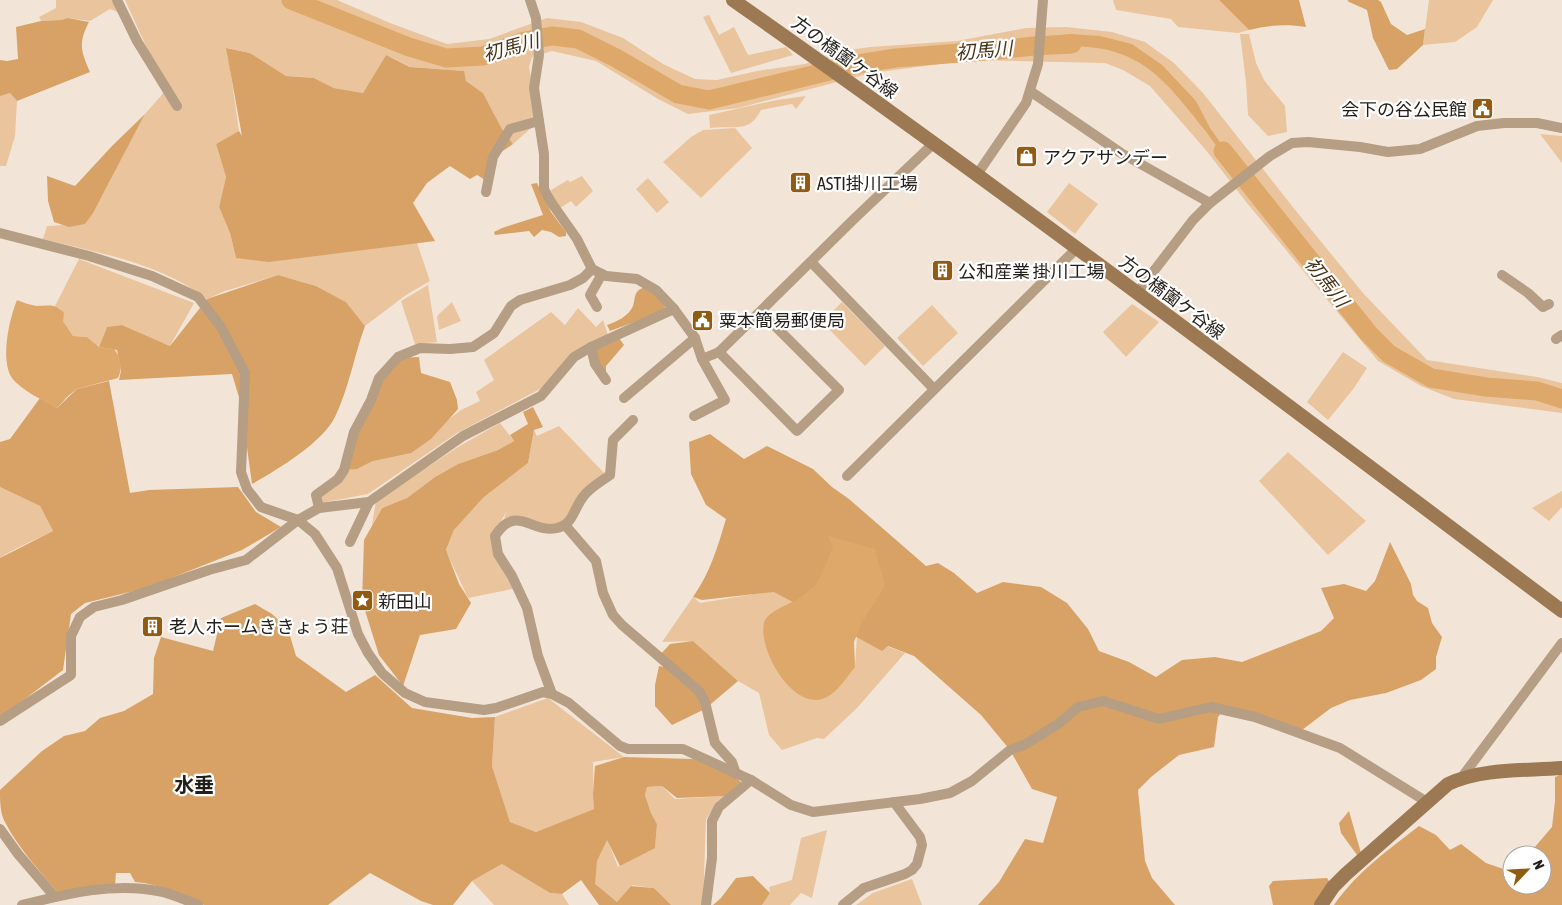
<svg xmlns="http://www.w3.org/2000/svg" width="1562" height="905" viewBox="0 0 1562 905" font-family="'Asap Condensed','Noto Sans JP',sans-serif">
<style>
.green{fill:#eac49c}
.forest{fill:#d8a266}
.water{fill:#dea86b}
.lines{fill:none;stroke-linecap:round;stroke-linejoin:round}
.river{stroke:#dea86b;stroke-width:19}
.street{stroke:#b59e84;stroke-width:10}
.secondary{stroke:#9c7953;stroke-width:14}
.labels{text-anchor:middle;dominant-baseline:central;stroke-width:4.5;stroke-linejoin:round;paint-order:stroke}
.street-label{font-size:18px;fill:#221e19;stroke:#fff}
.poi-label{font-size:18px;fill:#221e19;stroke:#fff;text-anchor:start}
.water-label{font-size:19px;font-style:italic;fill:#483217;stroke:#fff}
.quarter-label{font-size:20px;font-weight:bold;fill:#221e19;stroke:#fff}
</style>
<rect width="100%" height="100%" fill="#f2e5d8"/>
<g class="green">
<path d="M56 0H114L118 12 110 9 90 21 68 18 61 20 41 21 39 17 56 8Z"/>
<path d="M125 0H337L390 23 447 44 489 39 547 18 581 22 623 38 663 64 695 79 717 80 757 71 805 64 842 51 870 47 957 41 1026 28 1066 27 1112 32 1145 42 1174 63 1203 93 1296 211 1363 293 1427 360 1537 377 1562 383V413L1454 399 1421 386 1378 361 1247 203 1205 149 1150 86 1123 70 1105 63 972 60 871 73 738 108 688 114 658 99 596 61 552 51 532 57 529 67 539 121 513 144 502 129 483 93 466 81 463 71 411 67 386 55 363 93 334 88 314 78 286 76 250 53 227 48 239 131 216 144 226 177 219 207 230 233 236 258 417 243 430 281 406 295 365 326 346 302 316 286 278 275 225 291 207 299C160 263 99 253 43 239L47 226 85 224 105 190 145 114 166 90Z"/>
<path d="M1113 0H1219L1249 30 1238 33 1178 27 1171 19 1116 10Z"/>
<path d="M1429 0H1493L1477 27 1455 42 1423 45Z"/>
<path d="M709 15 719 35 734 27 748 55 786 47 793 55 731 73 703 17Z"/>
<path d="M1240 34H1249L1256 63 1264 80 1285 106 1287 132 1268 136 1248 115 1246 82Z"/>
<path d="M10 93 17 101 15 136 6 166H0V95Z"/>
<path d="M806 96 796 109 792 104 761 110C749 134 734 125 710 128L709 115 777 100Z"/>
<path d="M735 128 752 148 701 198 663 162 691 137 703 130Z"/>
<path d="M1540 134 1562 136V163Z"/>
<path d="M582 176 593 191 576 207 571 201 560 208 554 198 551 190 568 180 570 182Z"/>
<path d="M648 178 669 202 657 213 636 189Z"/>
<path d="M1069 183 1098 204 1075 234 1047 212Z"/>
<path d="M79 259 194 303 170 346 122 325 107 327 99 347 87 337 73 336 63 321 61 309 55 306Z"/>
<path d="M428 285 437 342 415 344 401 301Z"/>
<path d="M452 302 461 321 439 330 437 316Z"/>
<path d="M842 302 885 346 865 366 822 322Z"/>
<path d="M1132 304 1159 322 1126 357 1103 332Z"/>
<path d="M932 305 958 333 923 366 897 338Z"/>
<path d="M578 308 596 327 603 320 608 335 544 387 457 433 368 494 321 503 320 496 347 470 361 467 373 461 449 419 461 410 480 401 476 392 494 380 484 360 551 312 565 325Z"/>
<path d="M1343 352 1367 368 1354 388 1328 420 1307 402Z"/>
<path d="M500 423 514 441 498 450 458 464 435 477 407 498 382 508 372 525 376 501 458 447Z"/>
<path d="M559 426 608 477 582 493 569 523 552 529 532 520 504 518 507 511C500 521 498 531 491 541L517 588 468 598 446 551 454 530 484 497 528 463 534 430 537 436Z"/>
<path d="M1288 452 1366 521 1328 555 1259 481Z"/>
<path d="M0 487 40 506 53 531C36 540 16 547 0 558Z"/>
<path d="M1562 491V507L1549 521 1532 508Z"/>
<path d="M774 591 792 602 764 623 855 667 857 635 905 653 857 708 824 739 817 738 782 750 769 735 759 693 738 681 693 641 662 642 693 597 700 603Z"/>
<path d="M548 698 624 757 593 762 594 809 536 832 510 822 492 766 495 717Z"/>
<path d="M662 786 675 799 727 796 711 812 706 819 703 905H670L654 888 632 885 617 902 594 884 597 859 607 839 618 867 655 847 657 824 651 813 645 795 647 787Z"/>
<path d="M827 830 812 898 801 893 790 905H762L770 893 769 887 792 880 801 838Z"/>
<path d="M502 864 550 893 562 894 569 905H494L472 881Z"/>
<path d="M912 879 922 905H856L873 893Z"/>
</g>
<g class="forest">
<path d="M1219 0H1299L1306 27C1286 24 1269 25 1249 30Z"/>
<path d="M1349 0H1378L1381 2 1391 24 1407 35 1425 29 1423 45 1397 69 1389 70 1373 38 1367 10 1347 1Z"/>
<path d="M68 18 89 22C78 43 81 51 90 72L17 101 10 93 0 96V60L7 61 18 59 16 27 41 21 61 20Z"/>
<path d="M226 48 250 53 286 76 314 78 334 88 363 93 386 55 410 67 464 71 466 81 483 93 502 129 513 144 494 157 492 184 477 175 470 179 450 166 427 183 413 203 435 241 269 262 236 258 230 233 219 207 226 177 216 144 239 131 242 136Z"/>
<path d="M145 114 93 213 85 224 69 227 54 222 48 201 47 176 75 186 112 146Z"/>
<path d="M537 183 551 212 566 232V236L559 237 551 232 542 230 534 237 529 231 495 235 494 232 502 228 543 215 531 184Z"/>
<path d="M278 275 316 286 346 302 365 326C354 356 349 388 335 417 322 443 277 470 252 484L241 404 232 374 119 380 121 371 117 350 99 347 107 327 122 325 170 346 207 299Z"/>
<path d="M644 287 656 294 665 307 664 311 610 331 607 325C616 322 629 316 633 306 636 297 633 292 644 287Z"/>
<path d="M619 338 624 345 606 366V380L592 348Z"/>
<path d="M419 357 421 373 450 382 457 400 458 409 431 439 411 453 373 461 357 469 344 470 378 379 396 358Z"/>
<path d="M109 381 130 493 149 490 238 487 256 512 281 527 242 550 146 588 85 603 71 614 63 670 0 718V558L53 531 40 506 0 487V442L10 439 40 398 57 408 77 389Z"/>
<path d="M533 407 543 427 534 430 528 463 484 497 454 530 446 550 459 584 471 603 456 629 420 635 403 686 379 655 362 601 364 540 382 508 407 498 435 477 458 464 498 450 514 441 510 435 528 424 523 412Z"/>
<path d="M710 434 744 459 767 446 813 469 832 487 849 499 926 566 938 563 954 573 977 593 1003 582 1041 587 1067 603 1088 629 1099 651 1129 662 1156 677 1182 660 1215 657 1242 662 1321 631 1334 618 1321 588 1344 584 1366 591 1375 581 1390 542 1411 584 1413 595 1417 601 1428 608 1432 623 1442 637 1436 657V669L1421 680 1386 693 1350 700 1331 708 1302 730 1223 710 1218 717 1214 747 1179 755 1151 777 1138 790 1145 861 1152 878 1175 905H978L999 882 1025 839 1043 843 1057 797 1032 789 1010 750 981 715 914 656 888 646 882 651 774 592 702 600 693 597C710 573 718 546 726 519L706 505 691 474 689 442Z"/>
<path d="M255 604 272 614 288 629 296 656 346 692 375 675 412 708 472 718 495 717 492 766 510 822 536 832 594 809 593 794 595 766 624 757 693 759 731 773 742 783 727 796 677 798 662 786 647 787 645 795 651 813 657 824 655 848 620 866 607 840 597 861 595 884 617 902 631 886 654 888 671 905H599L581 880 562 894 550 893 502 864 472 881 453 905H433L421 901 370 873 328 905H204C182 894 160 884 135 882L130 873H116L115 885 58 893C40 871 19 849 6 824 0 814 0 802 0 790L42 751 64 736 85 731 100 718 124 711 153 694 154 658 161 637 213 651 221 618Z"/>
<path d="M693 641 738 681 705 709 672 725 655 706V685L659 666 673 669 659 656 670 644Z"/>
<path d="M1562 774V905H1334C1356 873 1388 850 1419 826L1436 835 1450 850 1461 844 1486 863 1512 872V885H1542V855H1528L1552 827 1555 801V777Z"/>
<path d="M1349 811 1361 853 1357 855 1341 833 1339 823Z"/>
<path d="M753 876 770 893 762 905H713L721 898 736 878Z"/>
<path d="M1327 878 1333 887 1321 905H1273L1269 886 1273 881Z"/>
</g>
<g class="water">
<path d="M1070 34 1100 36 1132 44 1162 65 1196 101 1210 128 1239 169V170C1225 158 1215 144 1204 129 1156 67 1131 41 1048 47L1050 36Z"/>
<path d="M17 300C24 303 30 305 37 306 48 306 56 303 64 313L63 321 73 336 87 337 99 347 114 349C121 357 123 368 118 378L77 389 68 396 57 408C44 401 21 390 12 378 0 360 9 320 17 300Z"/>
<path d="M828 536 875 549 885 586 862 622 854 642 855 667C846 678 836 695 822 699 791 708 758 649 764 623 767 611 791 604 801 597 805 594 811 589 815 585 822 577 828 557 833 547Z"/>
</g>
<g class="lines">
<g class="river">
<path d="M291 0 409 47 446 58 483 56 525 41 552 36 578 39 616 58 678 94 709 100 838 69 851 65 896 58 998 50 1033 46 1072 44"/>
<path d="M1223 151 1369 334 1389 354 1431 378 1486 387 1537 391 1562 399"/>
</g>
<g class="street">
<path d="M117 0 137 41 177 106"/>
<path d="M530 0 536 18 539 55 534 88 544 154V189L551 202 577 239 592 269 606 276 637 279 656 290 674 309 695 338 702 359 719 352 855 218 933 144"/>
<path d="M1030 91 1121 153 1210 203"/>
<path d="M976 176 1026 103 1038 64 1043 0"/>
<path d="M486 192 493 157 510 129 539 121"/>
<path d="M0 233 89 256 152 276 198 297 221 327 245 373 241 472 247 489 261 507 298 520 315 534 337 568 358 634 368 653 382 673 405 693 425 702 484 710 496 708 543 692 552 694 569 703 620 746 628 749H683L751 780 791 805 813 812 920 799 950 793 972 781 1010 750 1026 744 1058 724 1078 707 1103 701 1159 719 1211 707 1255 717 1340 748 1427 802"/>
<path d="M811 262 934 389"/>
<path d="M1502 275 1528 293 1543 307 1549 304"/>
<path d="M1137 293 1193 220 1210 203 1270 156 1292 143 1308 142 1360 147 1388 152 1420 149 1477 126 1504 123H1537L1562 128"/>
<path d="M597 307 590 295 602 274"/>
<path d="M1556 339 1562 335"/>
<path d="M591 347 595 364 606 380"/>
<path d="M719 352 797 431 839 390 761 312"/>
<path d="M624 398 695 338"/>
<path d="M694 416 725 400 702 359"/>
<path d="M847 476 1076 249"/>
<path d="M319 508 316 495 338 479 344 470 354 432 371 400 379 378 398 357 420 348 450 349 473 347 494 333 511 306 520 300 570 285 583 278 592 269"/>
<path d="M565 525 596 561 603 593 613 615 622 625 699 691 705 702 715 743 732 762 736 774"/>
<path d="M350 542 369 502"/>
<path d="M552 694 538 656 527 608 512 576 498 554 495 536C516 503 532 534 557 528 573 525 574 508 583 497 589 488 602 481 610 475L613 440 633 420"/>
<path d="M0 721 71 675V636L80 617 94 607 122 600 209 570 246 560 298 520 319 508 369 502 463 436 541 396 574 357 591 347 674 309"/>
<path d="M1462 777 1562 643"/>
<path d="M0 829 18 854 55 897"/>
<path d="M22 905C66 894 113 882 158 891 171 893 185 900 198 905"/>
<path d="M706 905 712 858V821L719 807 751 780"/>
<path d="M843 905 864 888 905 874 912 870 917 864 922 845 920 837 894 802"/>
</g>
<g class="secondary">
<path d="M733 0C1014 197 1287 405 1562 611"/>
<path d="M1321 905 1333 887 1346 874 1448 784C1482 768 1525 771 1562 768"/>
</g>
</g>
<defs>
<symbol id="civic-square" viewBox="-11 -11 22 22"><rect x="-9" y="-9" width="18" height="18" rx="4" fill="#915c11" stroke="#fff"/><path d="M-.6-6.5H3V-4.5H.6V-3L4-1V1h2V6H-6V1h2V-1L-.6-3ZM-1.2 2.5V6h2.4V2.5Z" fill="#fff"/></symbol>
<symbol id="shop-square" viewBox="-11 -11 22 22"><rect x="-9" y="-9" width="18" height="18" rx="4" fill="#915c11" stroke="#fff"/><path d="M-5-2.5h2.3a2.7 3.5 0 0 1 5.4 0H5L5.5 6h-11ZM-1.5-2.5h3a1.5 2.3 0 0 0-3 0Z" fill="#fff"/></symbol>
<symbol id="building-square" viewBox="-11 -11 22 22"><rect x="-9" y="-9" width="18" height="18" rx="4" fill="#915c11" stroke="#fff"/><path d="M-4-6H4V6H1V3H-1V6H-4ZM-2.5-4.3h1.7v1.8h-1.7ZM.8-4.3h1.7v1.8H.8ZM-2.5-1h1.7V.8h-1.7ZM.8-1h1.7V.8H.8Z" fill="#fff"/></symbol>
<symbol id="sight-square" viewBox="-11 -11 22 22"><rect x="-9" y="-9" width="18" height="18" rx="4" fill="#915c11" stroke="#fff"/><path d="M0-6L1.8-2.2L6-1.7L2.9 1.2L3.7 5.4L0 3.3L-3.7 5.4L-2.9 1.2L-6-1.7L-1.8-2.2Z" fill="#fff"/></symbol>
</defs>
<g fill-rule="evenodd">
<use href="#civic-square" x="1470" y="96" width="25" height="25"/>
<use href="#shop-square" x="1014" y="144" width="25" height="25"/>
<use href="#building-square" x="788" y="170" width="25" height="25"/>
<use href="#building-square" x="930" y="258" width="25" height="25"/>
<use href="#civic-square" x="690" y="308" width="25" height="25"/>
<use href="#sight-square" x="350" y="588" width="25" height="25"/>
<use href="#building-square" x="140" y="614" width="25" height="25"/>
</g>
<g class="labels">
<g class="street-label">
<text transform="translate(845 57) rotate(36)">方の橋薗ケ谷線</text>
<text transform="translate(1172 297) rotate(37)">方の橋薗ケ谷線</text>
</g>
<g class="poi-label">
<text x="1467" y="109" text-anchor="end">会下の谷公民館</text>
<text x="1043" y="157">アクアサンデー</text>
<text x="817" y="183">ASTI掛川工場</text>
<text x="958" y="271">公和産業 掛川工場</text>
<text x="719" y="320">粟本簡易郵便局</text>
<text x="378" y="601">新田山</text>
<text x="169" y="626">老人ホームききょう荘</text>
</g>
<g class="water-label">
<text transform="translate(511 47) rotate(-15)">初馬川</text>
<text transform="translate(984 50) rotate(-5)">初馬川</text>
<text transform="translate(1327 282) rotate(52)">初馬川</text>
</g>
<g class="quarter-label">
<text x="194" y="784">水垂</text>
</g>
</g>
<g transform="translate(1527 870) rotate(65)"><circle r="24" fill="#ffffff" stroke="#a7a5a3"/>
<path d="M0-4L9 19L0 12L-9 19Z" fill="#915c11"/>
<text y="-8" font-size="14" font-weight="bold" text-anchor="middle" fill="#221e19">N</text>
</g>
</svg>
